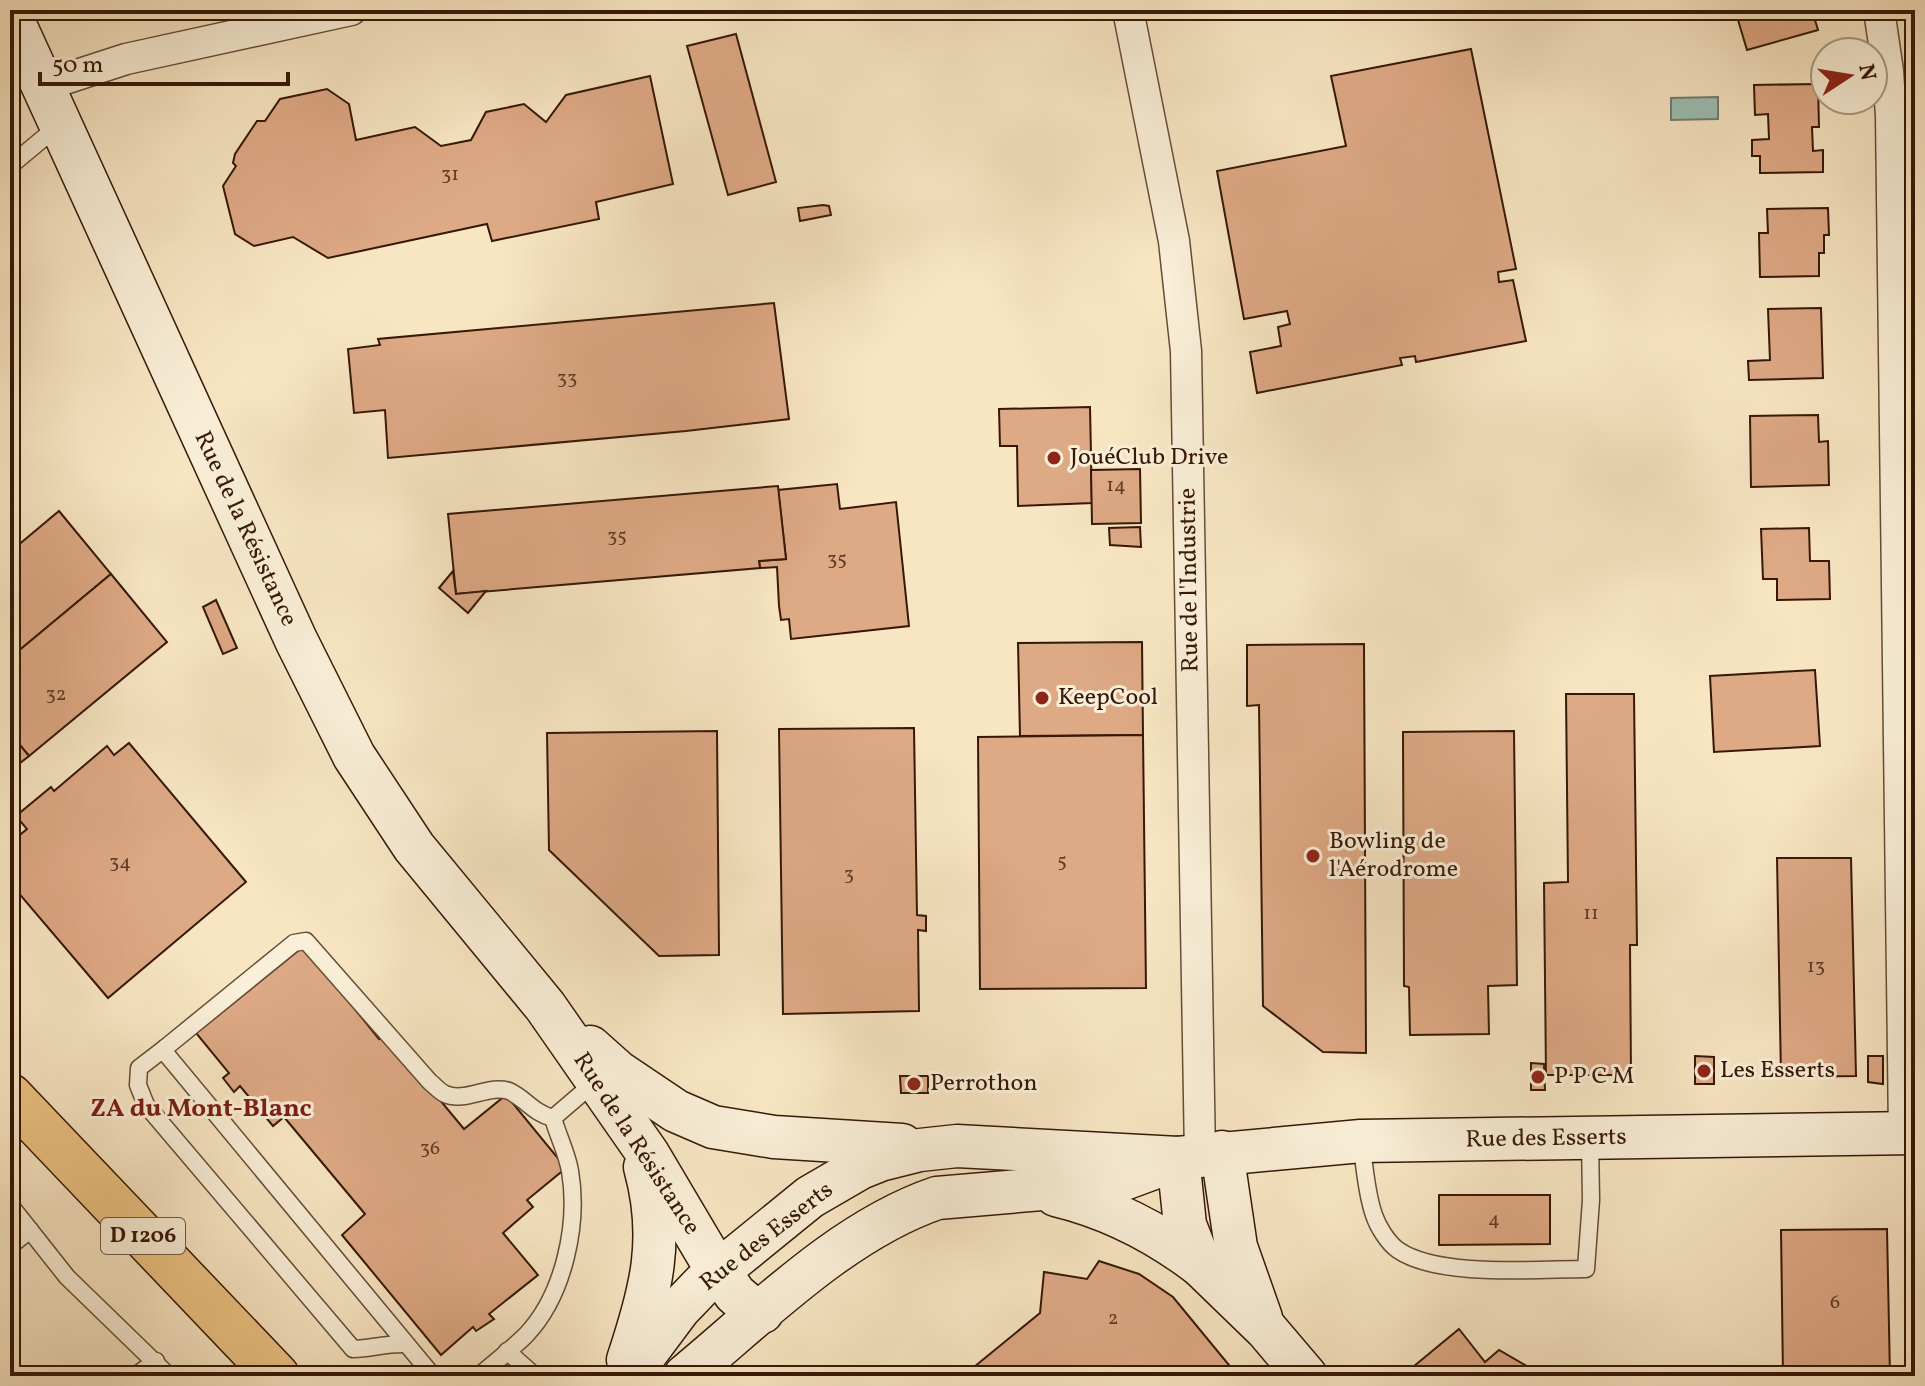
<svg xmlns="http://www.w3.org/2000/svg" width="1925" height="1386" viewBox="0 0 1925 1386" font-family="Vollkorn,serif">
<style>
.water{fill:#9dbfb6;stroke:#747c70;stroke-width:2}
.building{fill:#dea985;stroke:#361807;stroke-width:2}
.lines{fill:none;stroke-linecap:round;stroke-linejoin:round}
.lane-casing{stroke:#664c36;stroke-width:19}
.street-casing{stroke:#664c36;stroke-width:33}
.secondary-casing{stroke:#361807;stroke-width:45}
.primary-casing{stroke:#361807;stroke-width:47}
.lane{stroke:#faefd8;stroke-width:16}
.street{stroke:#faefd8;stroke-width:30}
.secondary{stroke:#faefd8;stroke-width:42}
.primary{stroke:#ecc382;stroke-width:44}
.poi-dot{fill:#8f2418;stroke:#faefd8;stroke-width:3}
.labels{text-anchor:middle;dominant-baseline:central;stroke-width:6;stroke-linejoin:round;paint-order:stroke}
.number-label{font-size:20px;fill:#603c26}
.shield{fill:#faefd8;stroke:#715846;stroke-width:2}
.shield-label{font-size:22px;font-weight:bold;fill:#361807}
.poi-label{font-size:24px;fill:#361807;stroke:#faefd8;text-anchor:start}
.street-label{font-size:24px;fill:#361807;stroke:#faefd8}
.neighbourhood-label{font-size:26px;font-weight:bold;fill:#7a1f14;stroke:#faefd8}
</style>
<rect width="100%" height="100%" fill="#f8e6c3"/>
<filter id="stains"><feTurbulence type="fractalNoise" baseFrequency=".0025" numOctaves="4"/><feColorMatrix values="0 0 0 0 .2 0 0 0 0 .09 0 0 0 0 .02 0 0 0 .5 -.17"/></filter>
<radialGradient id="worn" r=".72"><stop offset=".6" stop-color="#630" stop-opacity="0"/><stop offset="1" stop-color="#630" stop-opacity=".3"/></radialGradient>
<path class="water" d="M1718 97V119L1671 120V98Z"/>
<g class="building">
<path d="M1735 10H1812L1818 30 1747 50Z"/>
<path d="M736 34 776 182 728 195 687 46Z"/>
<path d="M1471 49 1516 269 1498 272 1499 282 1513 280 1526 341 1416 362 1415 356 1400 358 1402 365 1257 393 1250 352 1281 346 1278 327 1290 324 1287 311 1244 319 1217 171 1346 146 1331 76Z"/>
<path d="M650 76 673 184 596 202 599 219 492 241 487 224 328 258 293 237 254 246 235 234 223 186 236 166 233 163 235 154 257 121H265L280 99 327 89 349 104 356 140 415 127 441 146 471 140 486 112 524 104 546 122 566 95Z"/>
<path d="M1818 84 1819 127H1812L1813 151 1823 150V172L1760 173V156H1752V140L1769 139 1768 114 1755 115 1754 85Z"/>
<path d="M823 205 829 206 831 215 800 221 798 208Z"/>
<path d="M1828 208 1829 235H1824V253H1819V276L1760 277 1759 233H1768L1767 209Z"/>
<path d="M774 303 789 419 686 431 388 458 385 410 354 413 348 349 380 345 378 339Z"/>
<path d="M1821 308 1823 378 1749 380 1748 361 1770 360 1768 309Z"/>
<path d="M1090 407 1092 503 1018 506 1017 446H1000L999 409Z"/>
<path d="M1818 415 1819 442 1828 441 1829 485 1751 487 1750 416Z"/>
<path d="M1140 469 1141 523 1092 524 1091 470Z"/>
<path d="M837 484 840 509 896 502 909 626 791 639 789 619 781 620 779 606 777 567 760 568 759 561 786 559 778 490Z"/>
<path d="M778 486 786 559 759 561 760 568 456 594 448 514Z"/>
<path d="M59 511 111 574 10 658V552Z"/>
<path d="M1140 527 1141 547 1110 545 1109 528Z"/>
<path d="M1809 528 1810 561H1829L1830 599 1777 600V579H1763L1761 529Z"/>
<path d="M453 571 456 594 486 591 468 613 439 588Z"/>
<path d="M111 574 167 642 29 756 10 733V658Z"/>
<path d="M216 600 237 648 223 654 203 607Z"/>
<path d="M1142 642 1143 735 1020 736 1018 643Z"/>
<path d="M1364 644 1366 1053 1323 1052 1263 1006 1259 705 1247 706V645Z"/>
<path d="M1815 670 1820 746 1714 752 1710 676Z"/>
<path d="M1566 694H1634L1637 945H1630L1631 1075H1546L1544 883 1568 882Z"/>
<path d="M914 728 917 915 926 916V931L918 930 919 1011 783 1014 779 729Z"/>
<path d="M717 731 719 955 659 956 549 850 547 733Z"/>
<path d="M1514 731 1517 985 1488 986 1489 1034 1410 1035 1409 987 1404 986 1403 732Z"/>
<path d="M10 733 29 756 10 771Z"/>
<path d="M1143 735 1146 988 980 989 978 737Z"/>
<path d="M129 743 246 882 108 998 10 883V843L27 829 16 816 51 787 54 791 107 746 114 755Z"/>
<path d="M1777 858H1851L1856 1076 1781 1077Z"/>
<path d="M304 946 379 1039 385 1034 464 1129 506 1095 566 1168 527 1200 533 1207 503 1233 538 1275 489 1314 494 1319 476 1331 473 1327 441 1355 342 1235 365 1214 284 1117 273 1126 240 1086 234 1092 223 1078 229 1073 196 1033Z"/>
<path d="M1695 1056 1714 1057V1084H1695Z"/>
<path d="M1868 1056H1883V1084L1868 1082Z"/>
<path d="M1531 1063 1544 1064 1545 1090H1531Z"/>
<path d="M900 1076H928V1093H901Z"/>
<path d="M1439 1195H1550V1244L1439 1245Z"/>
<path d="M1887 1229 1890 1376H1783L1781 1230Z"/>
<path d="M1099 1261 1139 1274 1173 1297 1238 1376H963L1040 1313 1044 1272 1087 1279Z"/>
<path d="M1459 1329 1485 1362 1499 1350 1544 1376H1402Z"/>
</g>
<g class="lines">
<defs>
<g id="lane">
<path d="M10 166 58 126"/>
<path d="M165 1048 139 1068 138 1085 146 1105 353 1349C371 1349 387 1343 405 1344"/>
<path d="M553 1118 595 1082"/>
<path d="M1361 1143C1365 1166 1366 1193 1374 1215 1378 1227 1388 1243 1398 1250 1438 1278 1538 1269 1586 1269L1591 1200 1590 1140"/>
<path d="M10 1205 67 1277 169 1376"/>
<path d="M10 1246 30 1230"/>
<path d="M507 1351 535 1376"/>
<path d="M135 1376 156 1361"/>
<path d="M433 1376 167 1055 165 1048 294 943 306 941 430 1082C434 1085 440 1092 445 1094 465 1103 489 1084 509 1091 525 1098 533 1113 553 1118"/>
<path d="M479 1376C495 1362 512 1349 526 1335 564 1295 579 1224 570 1171 567 1153 558 1136 553 1118"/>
</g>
<g id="street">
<path d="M1128 10 1174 241 1186 351 1200 1155"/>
<path d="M1879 10 1888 71 1891 116 1904 1133"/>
<path d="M43 86 126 59 351 10"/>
</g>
<g id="secondary">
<path d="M10 14 296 640 354 756 414 847 545 1006 648 1154 709 1257 735 1294 750 1307 762 1312"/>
<path d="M590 1047 618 1072 676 1111 713 1127 774 1137 902 1145"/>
<path d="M1222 1152 1236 1247 1261 1318"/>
<path d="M1178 1158 1185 1225 1201 1266 1266 1329 1306 1376"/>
<path d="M1056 1195C1110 1208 1157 1232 1201 1266"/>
<path d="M628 1360C651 1291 665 1239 645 1167"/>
<path d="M629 1376 679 1309 703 1284 810 1197 860 1168 880 1160 920 1150 957 1146 1178 1158 1361 1141 1915 1133"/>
<path d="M685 1376C761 1313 843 1230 937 1198L1113 1183 1159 1166"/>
</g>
<path id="primary" d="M10 1096 277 1376"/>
</defs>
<use href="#lane" class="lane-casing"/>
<use href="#street" class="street-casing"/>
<use href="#secondary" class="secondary-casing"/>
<use href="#primary" class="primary-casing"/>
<use href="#lane" class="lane"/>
<use href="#street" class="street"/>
<use href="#secondary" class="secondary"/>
<use href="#primary" class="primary"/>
</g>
<g class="poi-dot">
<circle cx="1054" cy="458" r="8"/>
<circle cx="1042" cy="698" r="8"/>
<circle cx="1313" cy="856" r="8"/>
<circle cx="1704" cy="1071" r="8"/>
<circle cx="1538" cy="1077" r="8"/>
<circle cx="914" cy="1084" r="8"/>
</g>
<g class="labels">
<g class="number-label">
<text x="450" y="175">31</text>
<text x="567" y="379">33</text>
<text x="1116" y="486">14</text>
<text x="617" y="537">35</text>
<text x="837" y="560">35</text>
<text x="56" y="695">32</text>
<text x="1062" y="862">5</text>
<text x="120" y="863">34</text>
<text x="849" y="875">3</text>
<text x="1591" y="914">11</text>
<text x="1816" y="967">13</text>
<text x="430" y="1149">36</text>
<text x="1494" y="1220">4</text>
<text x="1835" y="1303">6</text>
<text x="1113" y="1319">2</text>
</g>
<rect class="shield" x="101" y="1218" width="84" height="36" rx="6"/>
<g class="shield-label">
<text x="143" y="1236">D 1206</text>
</g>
<g class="poi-label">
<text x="1070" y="458">JouéClub Drive</text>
<text x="1058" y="698">KeepCool</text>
<text x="1329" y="842">Bowling de<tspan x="1329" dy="28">l'Aérodrome</tspan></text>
<text x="1720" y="1071">Les Esserts</text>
<text x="1554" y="1077">P P C M</text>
<text x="930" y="1084">Perrothon</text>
</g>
<g class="street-label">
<text transform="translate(245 529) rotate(65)">Rue de la Résistance</text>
<text transform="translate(1190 580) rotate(-91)">Rue de l'Industrie</text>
<text transform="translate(1546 1139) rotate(-1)">Rue des Esserts</text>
<text transform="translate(636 1144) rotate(57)">Rue de la Résistance</text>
<text transform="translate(767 1237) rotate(-38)">Rue des Esserts</text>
</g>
<g class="neighbourhood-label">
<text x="201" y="1109">ZA du Mont-Blanc</text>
</g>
</g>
<rect width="1925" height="1386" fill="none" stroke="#f8e6c3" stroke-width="40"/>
<rect x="12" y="12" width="1901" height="1362" fill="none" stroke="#361807" stroke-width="4"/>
<rect x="20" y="20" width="1885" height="1346" fill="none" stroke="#361807" stroke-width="2"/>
<g transform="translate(1849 76) rotate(78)"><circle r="38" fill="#faefd8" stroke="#ac9984" stroke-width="2"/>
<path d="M0-6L14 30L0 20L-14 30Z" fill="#8f2418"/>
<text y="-12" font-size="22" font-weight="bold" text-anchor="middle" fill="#361807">N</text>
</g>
<path d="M40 72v12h248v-12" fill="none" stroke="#361807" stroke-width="4"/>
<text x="52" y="72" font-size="24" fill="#361807" stroke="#faefd8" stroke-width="6" paint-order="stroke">50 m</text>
<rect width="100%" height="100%" filter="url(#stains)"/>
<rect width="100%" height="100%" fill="url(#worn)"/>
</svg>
